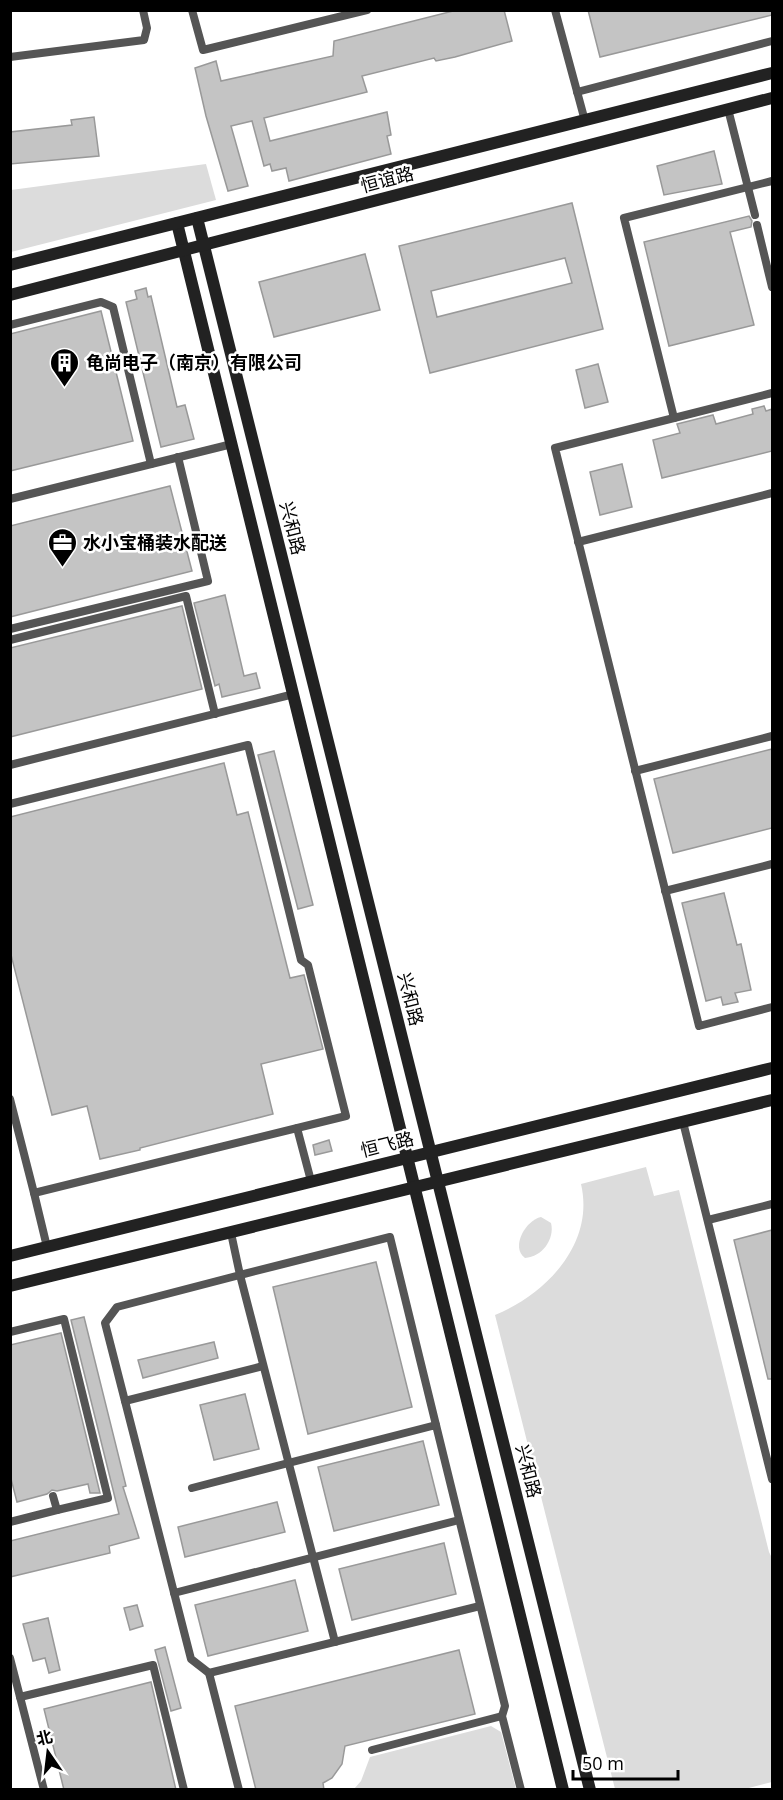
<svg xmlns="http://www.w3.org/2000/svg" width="783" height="1800" viewBox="0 0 783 1800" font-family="'Open Sans','Noto Sans SC',sans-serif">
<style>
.green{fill:#dcdcdc}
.building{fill:#c4c4c4;stroke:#999;stroke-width:1.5;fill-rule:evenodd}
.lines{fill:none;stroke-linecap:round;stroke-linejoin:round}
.lane{stroke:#555;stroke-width:8}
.secondary{stroke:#222;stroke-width:12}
.labels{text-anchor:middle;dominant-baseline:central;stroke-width:5;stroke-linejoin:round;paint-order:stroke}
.street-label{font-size:18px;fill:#000;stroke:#fff}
.poi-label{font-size:18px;font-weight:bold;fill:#000;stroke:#fff;text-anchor:start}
</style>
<rect width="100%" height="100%" fill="#fff"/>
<g class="green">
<path d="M206 164 216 200 11 252V190Z"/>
<path d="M646 1167 654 1196 679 1190 769 1552 772 1558V1782L741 1790 615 1789 495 1315C546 1294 595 1244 581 1184Z"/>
<path d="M541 1217 551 1223C555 1239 542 1257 525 1258 510 1247 526 1220 541 1217Z"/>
<path d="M491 1726 501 1732 516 1789H354L361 1781 370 1757Z"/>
</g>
<g class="building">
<path d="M457 10H504L512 41 455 57 436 61 434 58 362 76 367 92 264 118 270 141 387 112 391 135 387 136 391 154 289 181 286 168 272 171 270 164 264 166 252 121 231 126 248 186 228 191 206 116 195 68 216 61 221 81 333 56 334 41Z"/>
<path d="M588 10H772V15L600 57Z"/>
<path d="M94 117 99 156 10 164V132L72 125 71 120Z"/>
<path d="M714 151 722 184 664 195 657 166Z"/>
<path d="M572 203 603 329 430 373 399 246ZM565 258 572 283 437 317 431 291Z"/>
<path d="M749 216 752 221 751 227 730 232 754 325 669 346 644 242Z"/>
<path d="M365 254 380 310 274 337 259 282Z"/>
<path d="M146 288 148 297 151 296 177 407 185 405 194 439 161 447 126 302 137 299 135 291Z"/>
<path d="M101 311 133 441 10 471V334Z"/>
<path d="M598 364 608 402 585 408 576 370Z"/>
<path d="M764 406 766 411 772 409V451L662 478 653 440 680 433 677 424 713 415 716 424 753 414 752 409Z"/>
<path d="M622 464 632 507 600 515 590 472Z"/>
<path d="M170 486 192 571 10 617V526Z"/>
<path d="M225 595 244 676 256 673 260 688 222 697 219 684 215 686 194 603Z"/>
<path d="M182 606 202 689 10 737V648Z"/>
<path d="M772 749V828L673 853 654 779Z"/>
<path d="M274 751 313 905 298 909 258 755Z"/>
<path d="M224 763 237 815 248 812 290 978 304 975 323 1049 261 1064 273 1114 140 1148V1150L100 1159 87 1106 52 1115 10 951V817Z"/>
<path d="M724 893 737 945 741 944 751 990 735 993 738 1002 723 1005 721 997 706 1001 682 903Z"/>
<path d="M329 1140 332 1151 315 1155 313 1145Z"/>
<path d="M772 1230V1379H768L734 1240Z"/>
<path d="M376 1262 412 1407 308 1434 273 1287Z"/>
<path d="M84 1317 126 1486 123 1487 139 1538 109 1546 110 1553 10 1577V1541L119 1514 71 1320Z"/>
<path d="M61 1333 100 1493H90L88 1484 57 1491 52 1490 47 1494 17 1502 10 1475V1345Z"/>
<path d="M214 1342 218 1358 143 1378 138 1360Z"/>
<path d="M245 1394 259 1449 214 1460 200 1405Z"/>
<path d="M423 1441 439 1505 334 1531 318 1467Z"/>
<path d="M277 1502 285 1532 185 1557 178 1527Z"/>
<path d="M444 1543 456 1594 352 1620 339 1569Z"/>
<path d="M295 1580 308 1631 208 1656 195 1605Z"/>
<path d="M137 1605 143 1626 130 1630 124 1608Z"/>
<path d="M48 1618 60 1670 49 1673 45 1658 33 1661 23 1624Z"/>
<path d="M165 1647 181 1708 171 1711 155 1650Z"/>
<path d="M459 1650 475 1714 345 1746 342 1764 332 1778 323 1783 324 1790H256L235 1706Z"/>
<path d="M151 1682 176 1790H64L44 1709Z"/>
</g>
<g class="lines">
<g class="lane">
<path d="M192 10 203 50 367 10"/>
<path d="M555 10 585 121"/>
<path d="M10 57 144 40 147 28 143 10"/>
<path d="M577 92 772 41"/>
<path d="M728 109 755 215"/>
<path d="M772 181 624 218 674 418 555 448 699 1026 772 1007"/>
<path d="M757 225 772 287"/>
<path d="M10 325 101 302 113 307 151 464"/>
<path d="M674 418 772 393"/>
<path d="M10 499 232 444"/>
<path d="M578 542 772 493"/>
<path d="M10 629 208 581 178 457"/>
<path d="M10 640 186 596 215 714"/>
<path d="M10 765 294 694"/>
<path d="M635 771 772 736"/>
<path d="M10 804 248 745 301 960 308 965 346 1116 34 1193 10 1099"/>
<path d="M665 891 772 864"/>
<path d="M683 1122 772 1479"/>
<path d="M297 1128 311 1181"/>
<path d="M34 1193 47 1247"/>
<path d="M708 1220 772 1204"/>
<path d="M231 1233 240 1275 117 1307 105 1323 191 1659 209 1673 239 1790"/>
<path d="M10 1332 64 1319 108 1498 57 1510"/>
<path d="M125 1401 263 1366"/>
<path d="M192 1488 436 1425 505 1706 502 1716 521 1790"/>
<path d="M10 1522 57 1510 53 1496"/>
<path d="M174 1593 459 1520"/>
<path d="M335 1642 240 1275 390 1237 436 1425"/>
<path d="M10 1658 44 1790"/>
<path d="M209 1673 480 1606"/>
<path d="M20 1697 153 1665 184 1790"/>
<path d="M372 1750 502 1716"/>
</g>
<g class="secondary">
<path d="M197 218 590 1790"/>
<path d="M177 223 563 1790"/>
<path d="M10 265 772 73"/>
<path d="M10 295 772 98"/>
<path d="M10 1256 772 1068"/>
<path d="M10 1286 772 1100"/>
</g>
</g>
<defs>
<symbol id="building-pin" viewBox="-11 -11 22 30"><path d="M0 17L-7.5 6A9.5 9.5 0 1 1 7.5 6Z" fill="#000" stroke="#fff"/><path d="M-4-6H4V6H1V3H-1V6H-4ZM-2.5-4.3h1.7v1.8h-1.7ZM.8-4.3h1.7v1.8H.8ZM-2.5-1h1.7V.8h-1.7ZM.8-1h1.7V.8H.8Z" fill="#fff"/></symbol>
<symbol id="office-pin" viewBox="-11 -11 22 30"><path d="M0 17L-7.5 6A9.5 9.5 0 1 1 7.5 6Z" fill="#000" stroke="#fff"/><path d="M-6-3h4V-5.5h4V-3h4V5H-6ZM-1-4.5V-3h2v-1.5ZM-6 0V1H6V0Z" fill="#fff"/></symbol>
</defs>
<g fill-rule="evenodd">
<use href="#building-pin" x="48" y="346" width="33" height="45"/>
<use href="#office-pin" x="46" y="526" width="33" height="45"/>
</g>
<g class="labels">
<g class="street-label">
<text transform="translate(387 179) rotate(-15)">恒谊路</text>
<text transform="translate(293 528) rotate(76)">兴和路</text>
<text transform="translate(411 999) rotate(76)">兴和路</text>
<text transform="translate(387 1144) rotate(-14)">恒飞路</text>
<text transform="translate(529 1471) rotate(76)">兴和路</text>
</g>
<g class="poi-label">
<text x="86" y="362">龟尚电子（南京）有限公司</text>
<text x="83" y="542">水小宝桶装水配送</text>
</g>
</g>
<rect width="783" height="1800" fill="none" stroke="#000000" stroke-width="24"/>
<g transform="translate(48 1752) rotate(346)" stroke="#ffffff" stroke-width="4.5" paint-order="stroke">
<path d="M0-4.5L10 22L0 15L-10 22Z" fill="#000000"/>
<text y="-9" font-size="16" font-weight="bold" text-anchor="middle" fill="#000000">北</text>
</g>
<path d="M573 1770v9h105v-9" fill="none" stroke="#000000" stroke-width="3"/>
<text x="582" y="1770" font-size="18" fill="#000000" stroke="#ffffff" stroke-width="4.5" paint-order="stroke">50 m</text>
</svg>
